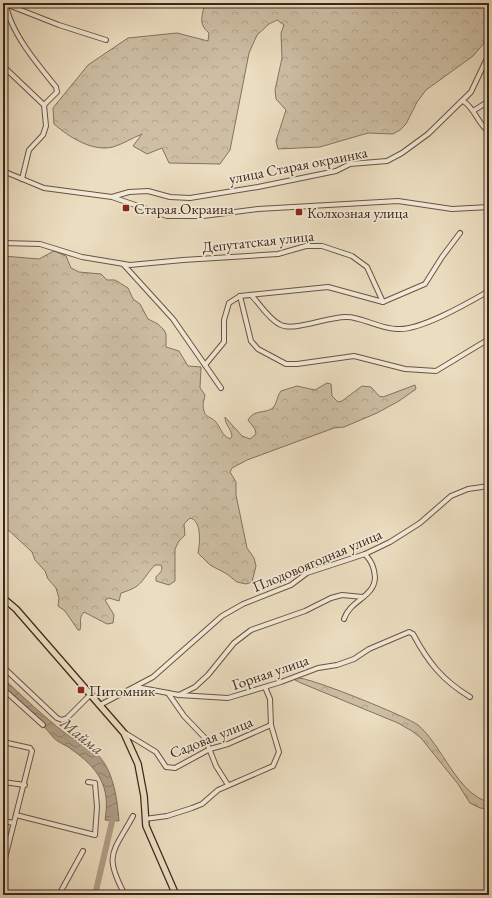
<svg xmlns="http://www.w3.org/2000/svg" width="492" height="898" viewBox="0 0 492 898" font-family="'EB Garamond',serif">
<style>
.forest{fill:url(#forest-crowns);stroke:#847260}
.water{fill:url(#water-waves);stroke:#826f5d}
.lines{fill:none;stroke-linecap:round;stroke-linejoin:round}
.river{stroke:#b09f88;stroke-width:6}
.minor-casing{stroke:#685445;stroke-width:6}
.major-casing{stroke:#3c261c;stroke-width:8}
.minor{stroke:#f2e9d6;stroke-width:4}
.major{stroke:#ebddc0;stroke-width:5.5}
.poi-dot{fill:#8f2418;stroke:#f2e9d6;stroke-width:1.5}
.labels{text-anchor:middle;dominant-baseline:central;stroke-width:3.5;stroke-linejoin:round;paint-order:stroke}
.street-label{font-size:15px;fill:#3c261c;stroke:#f2e9d6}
.poi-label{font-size:15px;fill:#3c261c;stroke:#f2e9d6;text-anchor:start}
.water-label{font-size:16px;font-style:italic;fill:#5f4a3c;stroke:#f2e9d6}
</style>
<defs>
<pattern id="forest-crowns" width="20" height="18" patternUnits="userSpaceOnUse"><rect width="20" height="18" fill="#cdbea4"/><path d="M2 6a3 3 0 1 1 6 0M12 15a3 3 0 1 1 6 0" fill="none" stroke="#b1a38d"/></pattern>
<pattern id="water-waves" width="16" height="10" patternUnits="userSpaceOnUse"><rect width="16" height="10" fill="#b09f88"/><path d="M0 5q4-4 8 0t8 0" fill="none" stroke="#90816e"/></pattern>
</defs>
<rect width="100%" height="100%" fill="#ebddc0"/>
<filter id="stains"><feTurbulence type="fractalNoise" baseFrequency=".005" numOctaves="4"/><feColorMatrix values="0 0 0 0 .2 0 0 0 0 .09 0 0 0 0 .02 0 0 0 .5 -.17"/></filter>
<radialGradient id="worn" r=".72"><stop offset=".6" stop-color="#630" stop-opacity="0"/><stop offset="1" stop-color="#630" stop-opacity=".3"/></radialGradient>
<g class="forest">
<path d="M205 3H489V22L486 26 484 43 473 56 426 90 417 102 406 124 400 130 393 134 368 133 320 147 278 149 276 141 286 110 276 99 275 90 282 58 281 33 284 25 277 20 269 24 257 35 249 53 230 150 220 164 169 163 162 148 147 154 133 146 142 134C132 138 123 144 113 147 92 152 69 137 54 124L53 108 88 65 128 38 177 33 208 41 209 33C198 24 202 16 205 3Z"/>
<path d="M54 251 66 256 71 268 79 272 101 274 107 280H115L128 288 133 299 140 304 148 319 158 324 164 330 166 334V347L179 351 188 366 201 367 200 388 205 395C204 401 202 404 204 411 205 417 211 417 215 421 221 427 221 435 230 439L232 436C231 428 225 425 225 417L242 436 250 439 256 434 255 429 248 420C254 409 265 414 273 408 277 404 277 395 281 391L297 386 315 390 327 383 331 384 332 396 338 402 342 401 362 386 371 387 379 396 383 397 415 385 416 389 399 401 377 413 344 427 334 428 247 460 232 468 230 472 236 482V495L247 548 254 558 256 566 252 582 246 584 237 582 227 574 210 565 198 553C200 544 202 520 190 518L184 524 185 535 179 541 175 549V581L169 585 156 581V577C159 573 164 571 161 565H155C140 581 144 586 121 593L119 601 109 598 105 600 114 615 113 623 107 624 84 612C78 618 82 623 80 630H78L65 611 58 606 59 598 56 588 48 579 45 571 35 560 32 552 3 525V521L7 515 6 506 3 505V256L39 259Z"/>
<path d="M297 678C307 676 408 717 418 725 442 745 458 795 489 802V809L480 808 470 803 458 784 421 738 412 731 398 723 301 683 295 680Z"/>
</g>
<path class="water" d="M3 678C23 697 43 716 65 733 73 740 83 742 91 749 113 764 117 797 119 821L105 820C111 786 98 768 71 749 66 745 57 742 53 737 38 719 22 703 3 688Z"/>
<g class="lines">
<path class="river" d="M95 895 114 813"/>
<defs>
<g id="minor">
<path d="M3 3 59 25 106 40"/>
<path d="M6 4C10 32 38 65 56 87L57 92 44 105"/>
<path d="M3 66 44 105 46 126 43 135 29 150 22 179"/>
<path d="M463 101C475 108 477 123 489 132"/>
<path d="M473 111 489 101"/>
<path d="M3 171 44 188 112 197 167 216H203L258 209 398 201 452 209 489 207"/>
<path d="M112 197 129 192 148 191 170 197 190 198 258 187 336 171 350 164 387 161 402 153 428 134 471 92 489 54"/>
<path d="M3 243 40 244 82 257 130 265 183 260 278 254 306 246H322L352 256 367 267 383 302 425 284 442 257 460 233"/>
<path d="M123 264 173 319 221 388"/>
<path d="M251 295C260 304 268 318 279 324 293 333 328 316 347 317 362 317 380 329 397 329 420 331 468 303 489 291"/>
<path d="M240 296 251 341 258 349 286 364H297L354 356 405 369 436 371 489 339"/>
<path d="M205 365 224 342V320L229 303 240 296 328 287 383 302"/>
<path d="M344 619C350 600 375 597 375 577 374 567 372 562 365 554"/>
<path d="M3 667 57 718 62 720 67 718 90 695"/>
<path d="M136 687 179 695 228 698 281 682 318 668 337 665 354 659 369 649 409 632 413 634C428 662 442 680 470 697"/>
<path d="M3 689 43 725"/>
<path d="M168 693 184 716 205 738 216 766 228 785"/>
<path d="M179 695 195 687 208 675 234 643 251 630 305 611 331 598 342 595 363 597"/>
<path d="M100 705 153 677 222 616 243 604 291 585 307 573 365 554 390 542 420 523 451 496 468 489 489 486"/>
<path d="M125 733 156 752 166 767 175 768 210 749 228 744 271 725"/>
<path d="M3 742 30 748 32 751 3 866"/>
<path d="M3 782 25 785"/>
<path d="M16 815 95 835 97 807 95 783 88 782"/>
<path d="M145 819 167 816 192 808 202 804 218 790 273 766 279 752 271 725 270 699 265 687"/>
<path d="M3 821 14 823"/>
<path d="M62 895 61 891 83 851"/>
<path d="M125 895C103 854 113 853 133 816"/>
</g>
<path id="major" d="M3 598 16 609 124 733 138 764 144 796 146 826 176 895"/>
</defs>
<use href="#minor" class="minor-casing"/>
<use href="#major" class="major-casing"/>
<use href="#minor" class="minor"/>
<use href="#major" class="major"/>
</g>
<g class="poi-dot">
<rect x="122" y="204" width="8" height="8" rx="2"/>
<rect x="295" y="208" width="8" height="8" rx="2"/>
<rect x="77" y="686" width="8" height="8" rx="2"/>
</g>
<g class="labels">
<g class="street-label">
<text transform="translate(298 165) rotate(-11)">улица Старая окраинка</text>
<text transform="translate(258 241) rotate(-6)">Депутатская улица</text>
<text transform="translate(317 560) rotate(-23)">Плодовоягодная улица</text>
<text transform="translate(270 672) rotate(-19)">Горная улица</text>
<text transform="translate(211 737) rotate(-22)">Садовая улица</text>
</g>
<g class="poi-label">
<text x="134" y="208">Старая Окраина</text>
<text x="307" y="212">Колхозная улица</text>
<text x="89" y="690">Питомник</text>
</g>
<g class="water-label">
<text transform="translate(82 736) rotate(38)">Майма</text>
</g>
</g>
<rect width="492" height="898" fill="none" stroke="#ebddc0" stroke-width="16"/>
<rect x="4" y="4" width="484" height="890" fill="none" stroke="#3c261c" stroke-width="2"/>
<rect x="8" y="8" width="476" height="882" fill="none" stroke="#3c261c"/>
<rect width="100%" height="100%" filter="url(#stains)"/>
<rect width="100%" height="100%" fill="url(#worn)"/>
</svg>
